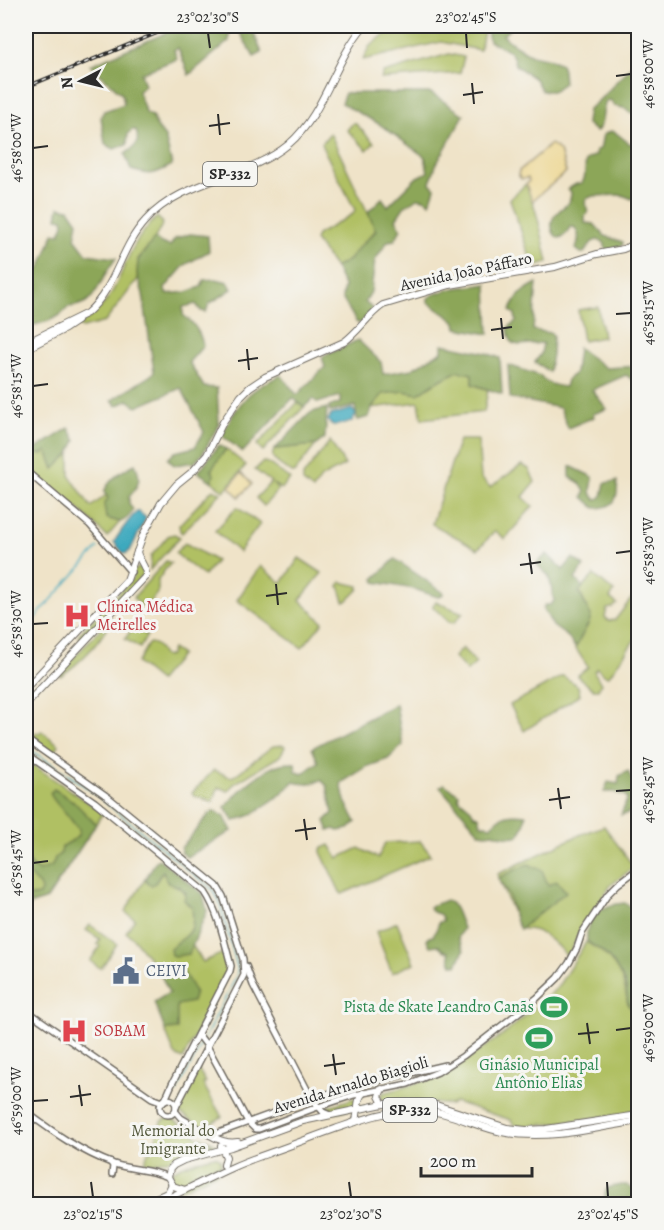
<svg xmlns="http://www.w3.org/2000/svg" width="664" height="1230" viewBox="0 0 664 1230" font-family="Alegreya,serif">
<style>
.green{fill:#b0c063;stroke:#6e7647;stroke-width:1.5}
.forest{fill:#8ca659;stroke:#5c6842;stroke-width:1.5}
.sand{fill:#eeda9e;stroke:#8c8264;stroke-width:1.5}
.water{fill:#3ea9be;stroke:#346a74;stroke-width:1.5}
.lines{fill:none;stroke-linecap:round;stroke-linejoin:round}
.stream{stroke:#3ea9be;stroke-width:1.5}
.secondary-casing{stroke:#706b62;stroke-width:8}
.primary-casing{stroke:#706b62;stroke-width:8}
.secondary{stroke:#fff;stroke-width:5}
.primary{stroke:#fff;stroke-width:6}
.rail-casing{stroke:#2b2b2b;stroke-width:4}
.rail{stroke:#f6f6f2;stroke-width:1.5;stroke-dasharray:4.5;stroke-linecap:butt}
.ticks{fill:none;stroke:#2b2b2b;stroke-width:2}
.labels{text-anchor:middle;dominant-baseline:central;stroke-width:6;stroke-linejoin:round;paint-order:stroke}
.shield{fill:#f6f6f2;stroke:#686867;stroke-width:1.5}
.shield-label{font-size:15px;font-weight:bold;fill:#2b2b2b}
.street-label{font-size:16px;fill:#2b2b2b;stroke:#f6f6f2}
.health-label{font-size:16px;fill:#be3a42;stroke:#f6f6f2;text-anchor:start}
.service-label{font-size:16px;fill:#4e5e75;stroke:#f6f6f2;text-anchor:start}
.leisure-label{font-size:16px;fill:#27864d;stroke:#f6f6f2;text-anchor:end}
.park-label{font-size:16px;fill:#53583c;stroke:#f6f6f2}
.neatline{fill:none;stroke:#2b2b2b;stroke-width:2}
.ticks-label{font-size:15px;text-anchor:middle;fill:#2b2b2b}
</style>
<rect width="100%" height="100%" fill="#f6f6f2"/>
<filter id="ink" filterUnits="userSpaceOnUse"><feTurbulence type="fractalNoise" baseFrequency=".0167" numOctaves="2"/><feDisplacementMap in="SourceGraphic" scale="12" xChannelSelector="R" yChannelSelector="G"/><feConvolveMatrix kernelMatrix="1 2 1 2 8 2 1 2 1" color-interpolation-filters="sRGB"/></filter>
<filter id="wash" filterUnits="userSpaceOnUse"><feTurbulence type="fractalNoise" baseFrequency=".008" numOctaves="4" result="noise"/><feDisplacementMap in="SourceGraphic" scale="24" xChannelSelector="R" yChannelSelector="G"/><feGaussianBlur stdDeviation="1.35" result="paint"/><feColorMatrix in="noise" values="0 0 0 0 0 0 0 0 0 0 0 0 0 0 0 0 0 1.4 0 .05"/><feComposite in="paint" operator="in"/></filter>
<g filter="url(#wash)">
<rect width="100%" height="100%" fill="#efe3c8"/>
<g class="green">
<path d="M395 26H453L484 31 480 50 441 42 363 60 369 47Z"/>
<path d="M449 54 464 57 460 73 381 79 383 73Z"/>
<path d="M353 123H355L374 143 367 150 347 130Z"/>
<path d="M330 133 376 230 359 247 349 260 335 268 315 240 317 235 353 214 355 210 322 146V143Z"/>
<path d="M526 184C537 209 542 236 548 262L533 266 510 199Z"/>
<path d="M157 217 163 223 155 238 138 259 137 274 138 279 105 322 83 328 80 327 79 325C89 318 99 311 107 300 119 284 124 264 134 246 140 235 148 226 157 217Z"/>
<path d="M598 307 603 337 583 341 578 310Z"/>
<path d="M458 371 472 374V384L488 390 484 412 422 419 419 402 371 408 383 394 404 391 418 394 436 382Z"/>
<path d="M298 402 304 407 263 451 257 445Z"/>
<path d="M459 440H478L481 478 490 487 522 465 529 469 535 482 523 497 533 506 505 539 495 531 478 549 432 524Z"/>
<path d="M330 441 345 465 321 478 313 490 303 482V476Z"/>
<path d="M316 445 294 473H292C284 467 266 459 275 449Z"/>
<path d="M226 449 246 465 224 491 211 481 213 480 210 470Z"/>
<path d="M47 450 54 469 63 459 70 454V476L91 507 106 495 108 498 106 518 120 522 107 537 83 513 26 467V456Z"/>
<path d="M263 462 268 463 290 479 281 489 273 484 278 490 264 506 256 498 271 482 255 470Z"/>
<path d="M213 489 221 493 182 533 180 531 179 525Z"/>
<path d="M237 507 260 524 239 552 215 531Z"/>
<path d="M174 534 180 537 150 570 151 556 168 536Z"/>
<path d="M185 543 216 561 204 576 175 553Z"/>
<path d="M299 558 322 573 300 600 323 622 302 648 237 600 260 566 282 583Z"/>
<path d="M166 561 171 563 164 571 158 580V592L145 608 133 598Z"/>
<path d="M138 568 142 569 144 574 82 640 79 638V634L133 578V572Z"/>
<path d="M594 575 614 592 610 598 617 604 612 608 607 609 605 617 608 621 615 620 638 590V635L609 676 604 675 597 668 594 671 601 684 598 689H593L577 676 588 667 574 646 591 616 579 591Z"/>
<path d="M341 582 359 586V589L347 601H344L339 586Z"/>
<path d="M436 602 463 613 454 623 449 622 433 607V605Z"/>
<path d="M110 618C106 638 77 666 60 676L59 674Z"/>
<path d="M133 627 147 635 140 648 125 639Z"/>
<path d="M150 643C161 644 158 652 165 657L170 655 172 649 181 655 159 681 137 663 148 644Z"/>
<path d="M462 648 476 663 467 671 454 657Z"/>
<path d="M563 676 578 686 580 695 524 731 510 705Z"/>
<path d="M41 731 59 745 52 754 31 740 36 732 39 734Z"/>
<path d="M284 745 285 747 280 756 234 784 228 791 219 787 212 802 193 795 192 793 214 770 230 777 234 776 273 746Z"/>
<path d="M26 760 103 813 47 899 32 904 26 913Z"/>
<path d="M604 826 634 867 611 885 582 928 568 957C554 943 542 927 520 929L498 878V874L577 836Z"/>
<path d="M420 841 431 855 342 894 340 892 321 852V849L330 845 338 858 359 848 378 858 385 843Z"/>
<path d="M163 871 167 882C181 888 185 888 187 904L192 906C194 925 194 934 176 943L189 954 192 945 203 962 223 953 225 954 229 966 228 971 183 1059 175 1055 165 1030 177 1029 174 977 167 966 159 971 133 938 126 932 135 919 125 912 145 879 148 884 155 883Z"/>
<path d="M397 922 414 963 392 973 376 932Z"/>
<path d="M90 925 117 944 102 967 100 968 90 961 100 946 97 944 100 939 86 930Z"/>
<path d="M586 942C592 946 598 948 603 953 620 968 625 983 628 1005L638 1011V1113L550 1124 524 1126 514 1125 511 1120 455 1102 450 1105 402 1099 383 1100 381 1096 382 1093C407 1087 431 1080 453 1067H456L508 1031 557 988Z"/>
<path d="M198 1069 206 1082 203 1084 222 1117 203 1128 180 1113 179 1107Z"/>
<path d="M358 1097 357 1108 328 1113 323 1108Z"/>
<path d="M172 1118 198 1137H202L207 1142V1139L212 1142 206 1144V1145L214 1143 218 1147 206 1151 203 1150 201 1152 149 1164H146L145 1161 148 1152 152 1151 161 1122 166 1119Z"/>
<path d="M214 1156 218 1157 221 1160V1164L191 1175 192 1176 222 1165 218 1172 182 1189 171 1182C171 1178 171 1175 172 1172 176 1166 206 1158 214 1156Z"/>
</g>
<g class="forest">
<path d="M182 26H235L229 29V41L189 75 178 48 174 50 177 59 141 73 145 86 138 91 146 113 152 116 157 127 165 137 172 165C154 175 150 176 131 170L125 154C136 146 140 144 136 130H132L128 134 127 145 114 149 105 144 101 117 104 111 124 104 122 94 90 65Z"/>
<path d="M236 26H251L262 53 254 57Z"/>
<path d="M491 26H528L512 27 503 35 509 41 526 52 532 55 550 59 561 64 563 71 564 83 553 91H542L535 79 515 65C513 47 502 49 489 41L487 30Z"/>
<path d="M638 59V115L636 112 630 113 624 108 614 106 613 103 610 100 606 101C601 112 605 123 596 132L586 123 588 109C600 101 608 91 617 81 625 73 632 67 638 59Z"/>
<path d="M345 93H431L464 115 436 165 430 183 435 188 430 203 424 199 417 198 404 207 396 219 401 229 395 240 388 241 375 260 371 292 365 302 373 309 361 323H357L342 298 344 286 335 268 349 260 359 247 376 231 368 212 382 198 388 206 417 177 428 172 425 157 379 124 341 103Z"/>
<path d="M611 131 616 133 630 144 635 142 638 139V183L632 199 622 195 593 196 586 199 585 203 588 211 585 216V223L594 224 605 236 623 242V244L618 249 607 253 604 242 597 240 592 242 584 253H581L576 249C578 241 581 234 574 227H570C567 233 565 237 558 238 550 231 549 220 558 212 561 208 567 206 569 202 571 198 571 196 571 192L568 189 576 184 582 183C587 176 584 169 586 160L596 155V150L600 149C602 145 601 140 603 135Z"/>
<path d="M59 207 69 209 78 222 75 238 87 254 116 258C111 265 106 272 103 279 93 297 90 305 68 307 60 320 39 324 26 327V275L30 268 40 269 54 233 60 234 64 224 63 219 57 218Z"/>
<path d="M190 234 208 236 209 251 185 265 165 288 166 294 187 292 201 287 204 280 216 279 228 282 232 289 209 304 206 312 201 311 196 304 183 307V315C194 323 201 332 203 346L189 362 204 387 217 388 219 424 203 453 194 463C189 462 179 465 174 465L168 459 175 452 195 447 204 432 181 388 137 407 128 400 117 406 112 400 150 376 154 372 143 294 137 274 138 260 155 238 161 243 170 246 175 239Z"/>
<path d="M537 283 533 330 550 333 553 335 552 354 549 372 535 362 541 354 543 343 519 345 512 343 509 336 508 328 516 321 515 314 510 311C517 295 522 291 537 283Z"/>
<path d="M487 284 489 334 457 328 456 322 428 302V298C444 287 468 287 487 284Z"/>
<path d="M358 340 381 362 383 374 412 369 442 351V344L486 353 500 358 502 394 472 384V374L458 371 436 382 418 394 404 391 383 394 371 408 369 417 358 420 357 418 355 406 330 412 329 407 340 403V396L318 403 313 399 304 407 293 398 243 452 221 435C230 420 239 403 252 392 260 385 271 380 281 375L297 395 325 367 322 357Z"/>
<path d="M578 348 606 368 638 366V384L626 375 592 390 607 409 593 414 594 417 568 428 560 408 510 398 508 365 541 376C545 383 557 386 565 387L567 380 575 373Z"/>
<path d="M327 408 325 438 316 445 275 449 308 415 312 412Z"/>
<path d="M69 428 76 441C73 445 72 451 69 454 64 460 59 464 54 469L47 451 43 454H28Z"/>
<path d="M219 445 226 449 211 470 213 471 214 476 211 481 198 472Z"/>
<path d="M135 464C142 478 139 486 129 497V503L133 510C130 516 126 520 120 522L106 518 104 505 108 498 104 492C109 479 123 470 135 464Z"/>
<path d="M570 466 593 477C593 488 587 491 596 500L602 496 605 483 617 481C619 500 614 508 595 508L583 497 585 492 580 483 570 477Z"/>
<path d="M547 554 563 570 573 558 584 566 575 579 583 587 579 592 591 616C589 626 585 629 581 637 579 640 579 643 577 646H574L568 637 553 626 543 608 545 605H550L554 601 549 576 537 565 538 562Z"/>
<path d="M395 559 444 593 440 597H438L414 589 375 582 374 579Z"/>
<path d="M396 704 403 745 388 759 366 767 341 783 345 801 356 822 349 829 338 831 334 829 329 831 325 821 333 813 327 786 321 780C312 784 303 785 293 782L279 796 251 815 234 821 225 807C237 792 263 768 281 764 286 763 291 763 295 763L296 771 302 774 318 762 312 748Z"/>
<path d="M628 771 634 784 638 787V810L621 815 627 799 626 796 614 792H604L608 782 618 784 619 776Z"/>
<path d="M444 784 459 794 458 798 471 809 474 815 479 816 481 824 491 826C502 814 510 813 526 815L524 826 518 836C509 837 502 837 494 833L486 834 480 833 440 787Z"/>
<path d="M54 789 73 801 96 824 47 899 32 904 26 899V897L39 895 41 890 39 885C34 882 31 876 26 872V856L30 864 39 871 52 866 55 858 61 853 62 847C69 841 80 840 79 829 75 826 73 822 69 817 63 809 54 803 50 793Z"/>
<path d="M214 811 224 816 232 831 187 857 181 852V848L211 812Z"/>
<path d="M159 859 203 894 207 911 189 954 176 956 171 955 170 949C188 932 196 937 192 907L184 900 186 893 180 887 167 882 163 871 155 883 152 885 148 884 145 879 156 861Z"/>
<path d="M528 864 542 870 548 885 557 881 566 892 520 929 516 922 509 896 498 878Z"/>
<path d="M446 900C457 905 458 918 463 928L458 938 464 950 457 965 452 964 450 959 449 952 445 951 438 945 430 946 427 940 429 937 433 936C435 931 438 928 439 922L443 921C440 911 439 915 433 912L429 907Z"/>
<path d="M625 903 638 912V1012C624 1009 628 996 625 984 621 973 612 960 603 952 598 948 592 946 587 941 585 916 602 904 625 903Z"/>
<path d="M167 965 174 977 183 971 195 992 192 1002 177 1005V1029L165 1030 154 1002 169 993 159 971Z"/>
<path d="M622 1185H627L638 1193V1201L633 1200 630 1204H622L626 1199 609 1200 605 1196 606 1190 610 1187Z"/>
</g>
<g class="sand">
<path d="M551 144 560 151 566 172 532 201 526 184 529 181 528 178 521 179 518 175 519 171Z"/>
<path d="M241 473 252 484 239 497 229 487Z"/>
</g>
<g class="water">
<path d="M352 409 356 414 352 421C343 423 332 430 328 420L331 415Z"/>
<path d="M138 511 146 518 130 551 125 554 123 553 114 542C121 531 128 519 138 511Z"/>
</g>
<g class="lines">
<g class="stream">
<path d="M26 628 98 548"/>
<path d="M26 747 88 788 212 889 219 900 238 969 236 978 204 1039"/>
<path d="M176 1093 202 1043"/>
</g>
</g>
</g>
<g filter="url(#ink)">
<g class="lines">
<defs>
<g id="secondary">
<path d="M26 471 90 525 131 572"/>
<path d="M26 739 108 797 217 886 223 896 243 959 244 975 176 1107"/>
<path d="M26 754 95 802 205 892C218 911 225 943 231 966L230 971 172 1084 165 1100"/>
<path d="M246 966 253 985 312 1099 323 1112 330 1115"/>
<path d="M26 1010 132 1084 152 1098 163 1102"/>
<path d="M198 1034 207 1046 248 1122 255 1129H259L315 1108 354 1095 408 1084 438 1072 463 1056 537 998 558 978 569 963 577 948 582 933 608 894 618 884 638 869"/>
<circle cx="168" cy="1107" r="8"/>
<path d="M175 1111 181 1118 210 1135H213L312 1099 346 1088 445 1065"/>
<path d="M26 1112C53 1132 81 1152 114 1164 131 1170 151 1169 168 1177"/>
<path d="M111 1163 113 1166 112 1174"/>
</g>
<g id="primary">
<path d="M26 343 87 313C116 288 120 248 145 221 182 179 247 179 289 144 325 113 334 61 364 26"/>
<path d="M26 349 65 329 77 321"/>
<path d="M26 688 127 580 143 535 161 503 177 484 193 471 207 455 223 422 241 396 250 387 265 377 344 342C359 331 368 315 383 305L450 285 555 267 597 254 623 249 638 243"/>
<path d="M26 704 146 576C147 567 139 561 137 552"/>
<path d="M382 1089 379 1096 383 1104"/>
<path d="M355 1122C360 1112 355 1101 363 1093"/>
<path d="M210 1135C219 1140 227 1144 238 1142"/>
<path d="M221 1146 226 1157 224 1165"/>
<path d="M185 1190 173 1186 168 1177 170 1169 174 1165 184 1160 231 1147 303 1121 383 1104 417 1103 436 1105 507 1128 526 1130 546 1129 638 1115"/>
<path d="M142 1204 165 1194 168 1192 172 1184"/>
<path d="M154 1204C181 1193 206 1179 233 1167 246 1161 261 1156 275 1151 295 1144 315 1136 335 1129 361 1120 387 1110 415 1110 448 1109 476 1128 507 1133 550 1140 596 1128 638 1121"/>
</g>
</defs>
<use href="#secondary" class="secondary-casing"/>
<use href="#primary" class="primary-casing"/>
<use href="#secondary" class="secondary"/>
<use href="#primary" class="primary"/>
<defs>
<path id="rail" d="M26 87 174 26"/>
</defs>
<use href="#rail" class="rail-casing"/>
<use href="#rail" class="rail"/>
</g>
</g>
<path class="ticks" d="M208 33 210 48M466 33 467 48M616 76 631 74M472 83 474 104M463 95 483 92M218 114 220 135M209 126 230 123M33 148 48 146M616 314 631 313M501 318 503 339M491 330 512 327M247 349 249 370M238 361 258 358M33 386 48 384M529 553 532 574M616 553 631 551M520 565 541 562M276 584 278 605M266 596 287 593M33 624 48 623M558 788 561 809M616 791 631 790M549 800 570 797M304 819 307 840M295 831 316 828M33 863 48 861M587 1023 590 1044M616 1030 631 1028M578 1034 599 1032M333 1054 336 1075M324 1066 345 1063M79 1085 82 1106M70 1097 91 1094M33 1101 48 1100M91 1182 93 1197M349 1182 351 1197M607 1182 608 1197"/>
<defs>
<symbol id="hospital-bare" viewBox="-9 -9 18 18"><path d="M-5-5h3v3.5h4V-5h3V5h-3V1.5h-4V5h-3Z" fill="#e0444e" stroke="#f6f6f2" stroke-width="2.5" paint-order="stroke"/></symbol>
<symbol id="civic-bare" viewBox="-9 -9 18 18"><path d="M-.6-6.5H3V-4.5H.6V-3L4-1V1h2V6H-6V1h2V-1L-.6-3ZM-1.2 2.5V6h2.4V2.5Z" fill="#5c6f8a" stroke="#f6f6f2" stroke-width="2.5" paint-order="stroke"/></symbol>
<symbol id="stadium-bare" viewBox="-9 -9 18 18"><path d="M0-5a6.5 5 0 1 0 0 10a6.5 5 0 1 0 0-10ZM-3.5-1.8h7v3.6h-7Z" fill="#2e9e5b" stroke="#f6f6f2" stroke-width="2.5" paint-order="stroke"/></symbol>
</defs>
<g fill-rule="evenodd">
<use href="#hospital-bare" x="58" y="597" width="38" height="38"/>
<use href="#civic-bare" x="107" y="952" width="38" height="38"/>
<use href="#stadium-bare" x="535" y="988" width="38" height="38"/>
<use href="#hospital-bare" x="55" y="1012" width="38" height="38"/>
<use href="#stadium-bare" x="520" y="1019" width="38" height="38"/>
</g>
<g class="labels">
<g class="shield">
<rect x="203" y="162" width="54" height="24" rx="4.5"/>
<rect x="383" y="1098" width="54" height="24" rx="4.5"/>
</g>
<g class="shield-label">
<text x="230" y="174">SP-332</text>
<text x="410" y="1110">SP-332</text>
</g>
<g class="street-label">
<text transform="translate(466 272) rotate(-12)">Avenida João Páffaro</text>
<text transform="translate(351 1085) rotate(-17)">Avenida Arnaldo Biagioli</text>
</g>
<g class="health-label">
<text x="97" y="607">Clínica Médica<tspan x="97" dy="18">Meirelles</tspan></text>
<text x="94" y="1031">SOBAM</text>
</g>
<g class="service-label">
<text x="146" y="971">CEIVI</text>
</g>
<g class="leisure-label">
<text x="534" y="1007">Pista de Skate Leandro Canãs</text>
<text x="539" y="1065" text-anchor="middle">Ginásio Municipal<tspan x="539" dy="18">Antônio Elias</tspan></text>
</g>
<g class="park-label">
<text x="173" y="1131">Memorial do<tspan x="173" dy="18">Imigrante</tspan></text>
</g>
</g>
<rect width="664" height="1230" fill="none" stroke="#f6f6f2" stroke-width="66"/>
<g transform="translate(81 81) rotate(263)" stroke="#f6f6f2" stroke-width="4.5" paint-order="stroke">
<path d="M0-4.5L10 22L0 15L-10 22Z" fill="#2b2b2b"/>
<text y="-9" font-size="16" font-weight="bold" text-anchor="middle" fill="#2b2b2b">N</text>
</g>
<path d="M421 1167v9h111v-9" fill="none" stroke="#2b2b2b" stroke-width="3"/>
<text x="430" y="1167" font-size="18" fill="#2b2b2b" stroke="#f6f6f2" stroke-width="4.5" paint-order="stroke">200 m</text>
<rect x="33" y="33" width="598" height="1164" class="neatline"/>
<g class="ticks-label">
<text x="208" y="22">23°02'30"S</text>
<text x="466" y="22">23°02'45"S</text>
<text transform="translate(648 74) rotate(-90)" y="5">46°58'00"W</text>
<text transform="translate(16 148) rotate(-90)" y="5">46°58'00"W</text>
<text transform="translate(648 313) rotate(-90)" y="5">46°58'15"W</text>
<text transform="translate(16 386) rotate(-90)" y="5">46°58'15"W</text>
<text transform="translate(648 551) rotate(-90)" y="5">46°58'30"W</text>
<text transform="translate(16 624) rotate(-90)" y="5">46°58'30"W</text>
<text transform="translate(648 790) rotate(-90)" y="5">46°58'45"W</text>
<text transform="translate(16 863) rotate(-90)" y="5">46°58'45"W</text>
<text transform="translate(648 1028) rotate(-90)" y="5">46°59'00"W</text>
<text transform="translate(16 1101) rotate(-90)" y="5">46°59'00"W</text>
<text x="93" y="1219">23°02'15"S</text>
<text x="351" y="1219">23°02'30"S</text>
<text x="608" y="1219">23°02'45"S</text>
</g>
</svg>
